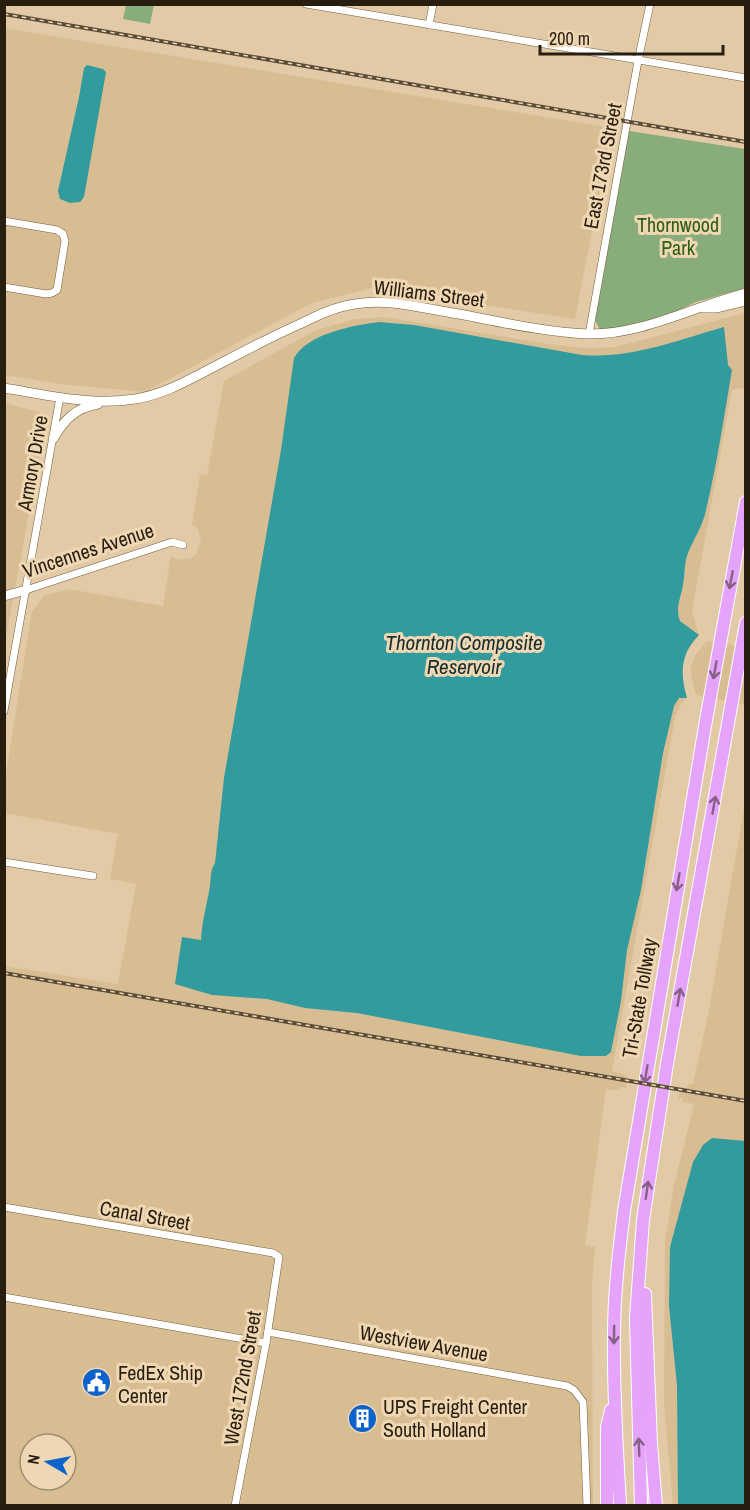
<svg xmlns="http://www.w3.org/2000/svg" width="750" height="1510" viewBox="0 0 750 1510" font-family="'Archivo Narrow',sans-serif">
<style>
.built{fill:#d9bd92;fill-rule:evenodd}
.green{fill:#88ad7b}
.water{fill:#319b9e}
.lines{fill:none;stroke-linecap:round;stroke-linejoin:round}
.minor-casing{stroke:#735d3c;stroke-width:8}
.tertiary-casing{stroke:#735d3c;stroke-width:10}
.motorway-casing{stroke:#fff;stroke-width:14}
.minor{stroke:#fff;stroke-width:7}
.tertiary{stroke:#fff;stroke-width:9}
.motorway{stroke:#e5a3fa;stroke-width:12}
.rail-casing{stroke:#594c38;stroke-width:4}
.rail{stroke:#f0d7b3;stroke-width:1.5;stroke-dasharray:4.5;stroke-linecap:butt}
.oneway{stroke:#866085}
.labels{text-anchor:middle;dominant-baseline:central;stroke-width:6;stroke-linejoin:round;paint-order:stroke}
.street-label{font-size:20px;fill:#271e10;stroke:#f0d7b3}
.park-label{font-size:20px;fill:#2d5f15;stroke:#f0d7b3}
.poi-label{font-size:20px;fill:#271e10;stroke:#f0d7b3;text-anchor:start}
.water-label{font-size:21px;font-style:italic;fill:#172e2f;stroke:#f0d7b3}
</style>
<rect width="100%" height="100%" fill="#e3caa6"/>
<g class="built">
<path d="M4 28 612 128 575 319 373 288 312 303 145 392 59 384 5 375Z"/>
<path d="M745 313V388L732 390 692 611 699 635 686 652 683 664 682 681 687 698 681 704 675 717 612 1071 621 1073 628 1077 626 1088 620 1087 619 1091 606 1089 585 1245 595 1247 592 1286 593 1505H5L4 966 118 984 136 884 110 879 118 834 5 813V779L32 611 44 596 69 589 163 606 171 555 178 560 191 558 196 554 201 540 197 527 192 525 200 474 207 475 224 381 316 330 355 319 384 317 556 345 584 348 615 347ZM30 1444H66V1480H30Z"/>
<path d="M5 403 39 412 46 422 5 642Z"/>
<path d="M707 641 745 647V705L696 695 691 675V666L696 654Z"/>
<path d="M745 803V1505L673 1506 664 1403 665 1241 674 1185 694 1104 683 1102V1098H678L681 1087 687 1088 688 1084H693L708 1015Z"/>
</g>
<g class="green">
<path d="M126 5H154L150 24 123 19Z"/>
<path d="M629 131 745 149V288L696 302 664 317 602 334 595 320 596 311Z"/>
</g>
<g class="water">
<path d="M87 65 103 69 106 72 84 197 80 202 70 203 60 199 58 191 79 97 84 68Z"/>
<path d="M379 322 414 325 582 355C631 359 678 340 724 327L728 365 732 370C724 417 717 464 706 510 703 526 694 538 688 553 684 564 685 574 683 585 681 598 675 607 680 621L699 635C680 654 680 674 687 698H679L674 706 663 753 641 890 627 950 621 1001 611 1052 606 1056H581L357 1013 305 1008 267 999 212 995 175 984 182 937 201 940C202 921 207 904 210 886 211 878 210 870 215 863L224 778 281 450 294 358C307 334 354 325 379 322Z"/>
<path d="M712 1138 745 1141V1505H678L677 1385 669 1306 670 1247 693 1162 703 1145Z"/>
</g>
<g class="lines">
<defs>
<g id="minor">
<path d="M306 4 746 78"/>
<path d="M429 25 433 4"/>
<path d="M4 221 57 230 63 234 65 241 57 290 52 293 46 294 4 287"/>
<path d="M589 334 638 61 650 4"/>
<path d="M26 590 172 542 183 545"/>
<path d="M4 711 60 397"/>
<path d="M4 862 93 876"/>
<path d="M4 1207 273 1253 279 1257 266 1343 235 1506"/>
<path d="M4 1297 266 1343"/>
<path d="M268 1332 567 1386 574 1390 583 1402 587 1506"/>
</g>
<g id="tertiary">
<path d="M704 308H717L746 301"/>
<path d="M4 388C47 395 92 406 135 399 161 395 183 383 206 371 237 355 268 338 300 324 318 315 335 307 355 304 382 299 409 305 436 310 485 318 538 332 588 334 643 335 694 306 746 293"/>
<path d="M53 439C64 420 75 408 98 404"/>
<path d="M4 596 26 590"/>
</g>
<g id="motorway">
<path d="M645 1294 651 1444 656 1506"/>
<path d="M607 1506V1427L611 1410"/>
<path d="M620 1506C617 1449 613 1392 614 1335 614 1293 619 1252 624 1211L706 720 746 502"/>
<path d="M641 1506 636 1318 643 1220 667 1064 746 623"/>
</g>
</defs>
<use href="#minor" class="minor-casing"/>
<use href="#tertiary" class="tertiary-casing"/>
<use href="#motorway" class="motorway-casing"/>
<use href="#minor" class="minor"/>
<use href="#tertiary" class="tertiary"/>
<use href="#motorway" class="motorway"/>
<defs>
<g id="rail">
<path d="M4 14 746 142"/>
<path d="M4 973 746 1101"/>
</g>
</defs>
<use href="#rail" class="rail-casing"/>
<use href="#rail" class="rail"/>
</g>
<defs><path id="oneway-shaft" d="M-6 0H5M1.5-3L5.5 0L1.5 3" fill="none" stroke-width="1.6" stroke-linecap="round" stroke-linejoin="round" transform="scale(1.5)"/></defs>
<g class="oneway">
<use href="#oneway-shaft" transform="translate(731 580) rotate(101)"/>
<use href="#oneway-shaft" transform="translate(715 670) rotate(100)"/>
<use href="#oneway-shaft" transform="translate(714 805) rotate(-80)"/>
<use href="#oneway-shaft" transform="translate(678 882) rotate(100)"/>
<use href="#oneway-shaft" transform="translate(679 997) rotate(-80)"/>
<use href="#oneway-shaft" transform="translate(646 1074) rotate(100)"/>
<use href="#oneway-shaft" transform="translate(647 1190) rotate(-82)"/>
<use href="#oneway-shaft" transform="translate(614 1335) rotate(91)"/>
<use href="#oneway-shaft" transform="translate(639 1447) rotate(-92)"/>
</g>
<defs>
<symbol id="civic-disc" viewBox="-11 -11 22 22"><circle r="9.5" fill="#0d63cc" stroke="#f0d7b3"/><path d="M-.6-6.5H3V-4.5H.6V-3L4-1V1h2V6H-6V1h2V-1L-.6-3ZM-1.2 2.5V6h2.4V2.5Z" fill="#fff"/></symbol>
<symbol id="building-disc" viewBox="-11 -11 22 22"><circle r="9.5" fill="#0d63cc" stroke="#f0d7b3"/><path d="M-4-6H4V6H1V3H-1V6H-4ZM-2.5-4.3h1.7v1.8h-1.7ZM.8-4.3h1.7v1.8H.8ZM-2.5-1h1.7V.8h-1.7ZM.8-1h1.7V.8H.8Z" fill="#fff"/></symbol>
</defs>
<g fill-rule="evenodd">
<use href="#civic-disc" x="80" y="1366" width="33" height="33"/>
<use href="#building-disc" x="346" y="1402" width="33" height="33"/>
</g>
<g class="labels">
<g class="street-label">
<text transform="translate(602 166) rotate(-79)">East 173rd Street</text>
<text transform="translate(429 293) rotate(7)">Williams Street</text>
<text transform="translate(32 463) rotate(-80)">Armory Drive</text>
<text transform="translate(88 550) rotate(-18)">Vincennes Avenue</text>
<text transform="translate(639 998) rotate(-80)">Tri-State Tollway</text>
<text transform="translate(145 1215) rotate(10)">Canal Street</text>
<text transform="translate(424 1343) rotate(10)">Westview Avenue</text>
<text transform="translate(242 1378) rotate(-80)">West 172nd Street</text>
</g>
<g class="park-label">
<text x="678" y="224">Thornwood<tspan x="678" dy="23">Park</tspan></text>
</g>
<g class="poi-label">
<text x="118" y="1372">FedEx Ship<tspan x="118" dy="23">Center</tspan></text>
<text x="383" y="1406">UPS Freight Center<tspan x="383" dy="23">South Holland</tspan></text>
</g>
<g class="water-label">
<text x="464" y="642">Thornton Composite<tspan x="464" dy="24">Reservoir</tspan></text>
</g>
</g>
<rect width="750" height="1510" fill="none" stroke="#271e10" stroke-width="12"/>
<g transform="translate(48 1462) rotate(280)"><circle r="28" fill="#f0d7b3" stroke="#a08d72" stroke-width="1.5"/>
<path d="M0-4.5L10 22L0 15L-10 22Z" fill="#0d63cc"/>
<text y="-9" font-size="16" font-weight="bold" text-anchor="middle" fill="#271e10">N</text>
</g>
<path d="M540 45v9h183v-9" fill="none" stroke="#271e10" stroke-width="3"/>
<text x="549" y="45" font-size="18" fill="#271e10" stroke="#f0d7b3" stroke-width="4.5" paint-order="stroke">200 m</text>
</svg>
